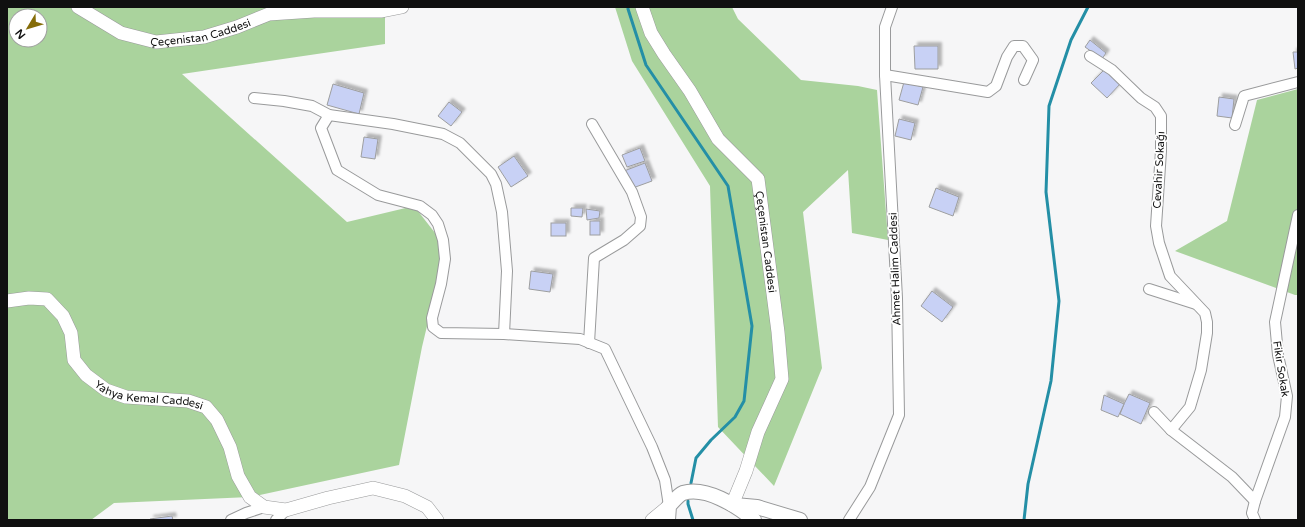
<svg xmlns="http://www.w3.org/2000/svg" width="1305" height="527" viewBox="0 0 1305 527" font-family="'Varela Round',sans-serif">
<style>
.green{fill:#aad39d;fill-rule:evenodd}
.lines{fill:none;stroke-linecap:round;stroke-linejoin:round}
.stream{stroke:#248fa6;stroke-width:3}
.building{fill:#c8d1f5;stroke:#9d9e9f;filter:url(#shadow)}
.minor-casing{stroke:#999a9b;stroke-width:12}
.tertiary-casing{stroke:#999a9b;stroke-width:14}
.secondary-casing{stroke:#999a9b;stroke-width:16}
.minor{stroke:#fff;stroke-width:10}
.tertiary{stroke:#fff;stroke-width:13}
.secondary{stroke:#fff;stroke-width:14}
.labels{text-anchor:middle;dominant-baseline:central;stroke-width:3.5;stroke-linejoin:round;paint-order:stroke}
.street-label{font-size:11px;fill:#101010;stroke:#fff}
</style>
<defs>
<filter id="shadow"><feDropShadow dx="3.5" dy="-3.5" stdDeviation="1" flood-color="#0004"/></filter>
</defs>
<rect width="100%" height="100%" fill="#f6f6f7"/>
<g class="green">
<path d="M7 7H385V44L182 74 347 222 414 206 446 247 422 347 399 465 250 497 114 503 91 520H7ZM16 16H40V40H16Z"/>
<path d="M615 7H732L738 19 801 80 858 86 877 90 888 240 852 233 848 170 803 212 822 368 774 486 718 427 710 186 632 61Z"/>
<path d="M1298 89V295H1295L1175 251 1227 221 1257 100Z"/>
</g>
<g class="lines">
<g class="stream">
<path d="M628 7V9L646 65 728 186 752 326 744 401 735 417 711 440 696 458 691 483"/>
<path d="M688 501V504L693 520"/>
<path d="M1024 520 1028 484 1051 381 1059 301 1046 192 1049 106 1071 40 1088 7"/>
</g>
</g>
<g class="building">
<path d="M1090 40 1106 53 1102 59 1085 47Z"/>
<path d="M914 46H938V69H915Z"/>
<path d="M1293 52H1298V68L1295 69Z"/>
<path d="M1105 69 1121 83 1107 98 1091 83Z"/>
<path d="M904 82 923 87 918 105 899 100Z"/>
<path d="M333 84 364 93 359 114 327 105Z"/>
<path d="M1219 97 1234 99 1232 118 1217 116Z"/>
<path d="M449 102 462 112 451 126 438 116Z"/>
<path d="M899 119 915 123 911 140 895 136Z"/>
<path d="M364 137 378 139 375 159 361 157Z"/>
<path d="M640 148 645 161 627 167 622 155Z"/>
<path d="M514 156 528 176 511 187 498 167Z"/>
<path d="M645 163 652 181 630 189 624 171Z"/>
<path d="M936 188 959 197 953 216 929 207Z"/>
<path d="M571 208H583L582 217 571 216Z"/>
<path d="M586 209 600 211 599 218 587 220Z"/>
<rect x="590" y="221" width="10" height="14"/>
<rect x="551" y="223" width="15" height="13"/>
<path d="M531 271 553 274 550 292 529 289Z"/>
<path d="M932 291 953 307 942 322 921 306Z"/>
<path d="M1129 394 1150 403 1141 424 1120 414 1124 404Z"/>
<path d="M1104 395 1124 404 1118 417 1101 410Z"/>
<path d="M172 516 173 520H150V519Z"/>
</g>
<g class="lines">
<defs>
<g id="minor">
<path d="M1090 56 1112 70 1141 98 1155 107 1161 116V151L1156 226 1159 243 1170 276 1205 313 1207 322V333L1201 370 1190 407 1171 430 1232 477 1255 501"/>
<path d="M885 75 988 92 996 86 1007 57 1014 46H1023L1033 60 1024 80"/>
<path d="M254 98 284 101 312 106 329 115 393 124 443 134 460 143 491 174 496 184 502 212 507 271 504 334"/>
<path d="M329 115 321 128 337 170 378 195 420 206 432 215 438 224 443 240 445 259 441 284 432 318 433 327 441 333 504 334 580 339 605 349 652 447 665 480 669 506"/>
<path d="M1235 125 1244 96 1298 82"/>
<path d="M1149 289 1196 304"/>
<path d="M589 343 594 258 624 240 640 226 641 217 632 192 592 124"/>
<path d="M1154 412 1171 430"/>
<path d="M231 520 246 513 264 507"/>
<path d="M276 520 286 510"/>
<path d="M849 520 870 487 899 415 897 298 885 75V27L892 7"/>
<path d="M1255 520 1252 513 1255 501 1285 417 1287 396 1278 355 1275 322 1298 215"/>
</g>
<g id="tertiary">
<path id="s1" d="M78 7 121 33 156 42 204 37 237 27 269 14 314 11H382L402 7"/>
<path id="s2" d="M642 7 651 33 664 54 690 91 718 139 758 179 778 332 782 379 758 432 746 471 732 505"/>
<path id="s3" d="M7 301 29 298 47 299 63 316 71 333 74 360 86 375 106 390 126 397 188 401 206 407 217 420 230 447 238 476 250 497 264 507 286 510 328 498 373 488 405 496 427 507 437 520"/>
<path d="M652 520 669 506"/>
</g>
<g id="secondary">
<path d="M735 505 757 507 800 520"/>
<path d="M668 520 669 506C673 502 678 495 683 493 706 486 737 506 754 520"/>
</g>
</defs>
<use href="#minor" class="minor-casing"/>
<use href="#tertiary" class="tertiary-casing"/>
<use href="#secondary" class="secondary-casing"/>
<use href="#minor" class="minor"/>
<use href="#tertiary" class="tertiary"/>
<use href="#secondary" class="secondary"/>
</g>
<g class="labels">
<g class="street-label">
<text stroke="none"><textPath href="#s1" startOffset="132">Çeçenistan Caddesi</textPath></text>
<text transform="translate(1159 170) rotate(-87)">Cevahir Sokağı</text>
<text stroke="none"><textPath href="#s2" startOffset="273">Çeçenistan Caddesi</textPath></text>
<text transform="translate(895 269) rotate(-92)">Ahmet Halim Caddesi</text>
<text transform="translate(1281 369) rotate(81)">Fikir Sokak</text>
<text stroke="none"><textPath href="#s3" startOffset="197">Yahya Kemal Caddesi</textPath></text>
</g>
</g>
<rect width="1305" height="527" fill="none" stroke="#101010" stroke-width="16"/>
<g transform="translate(28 28) rotate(232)"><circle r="19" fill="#ffffff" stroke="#9f9f9f"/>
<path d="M0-3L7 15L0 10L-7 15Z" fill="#856c08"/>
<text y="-6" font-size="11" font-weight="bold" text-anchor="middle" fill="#101010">N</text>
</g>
</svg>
